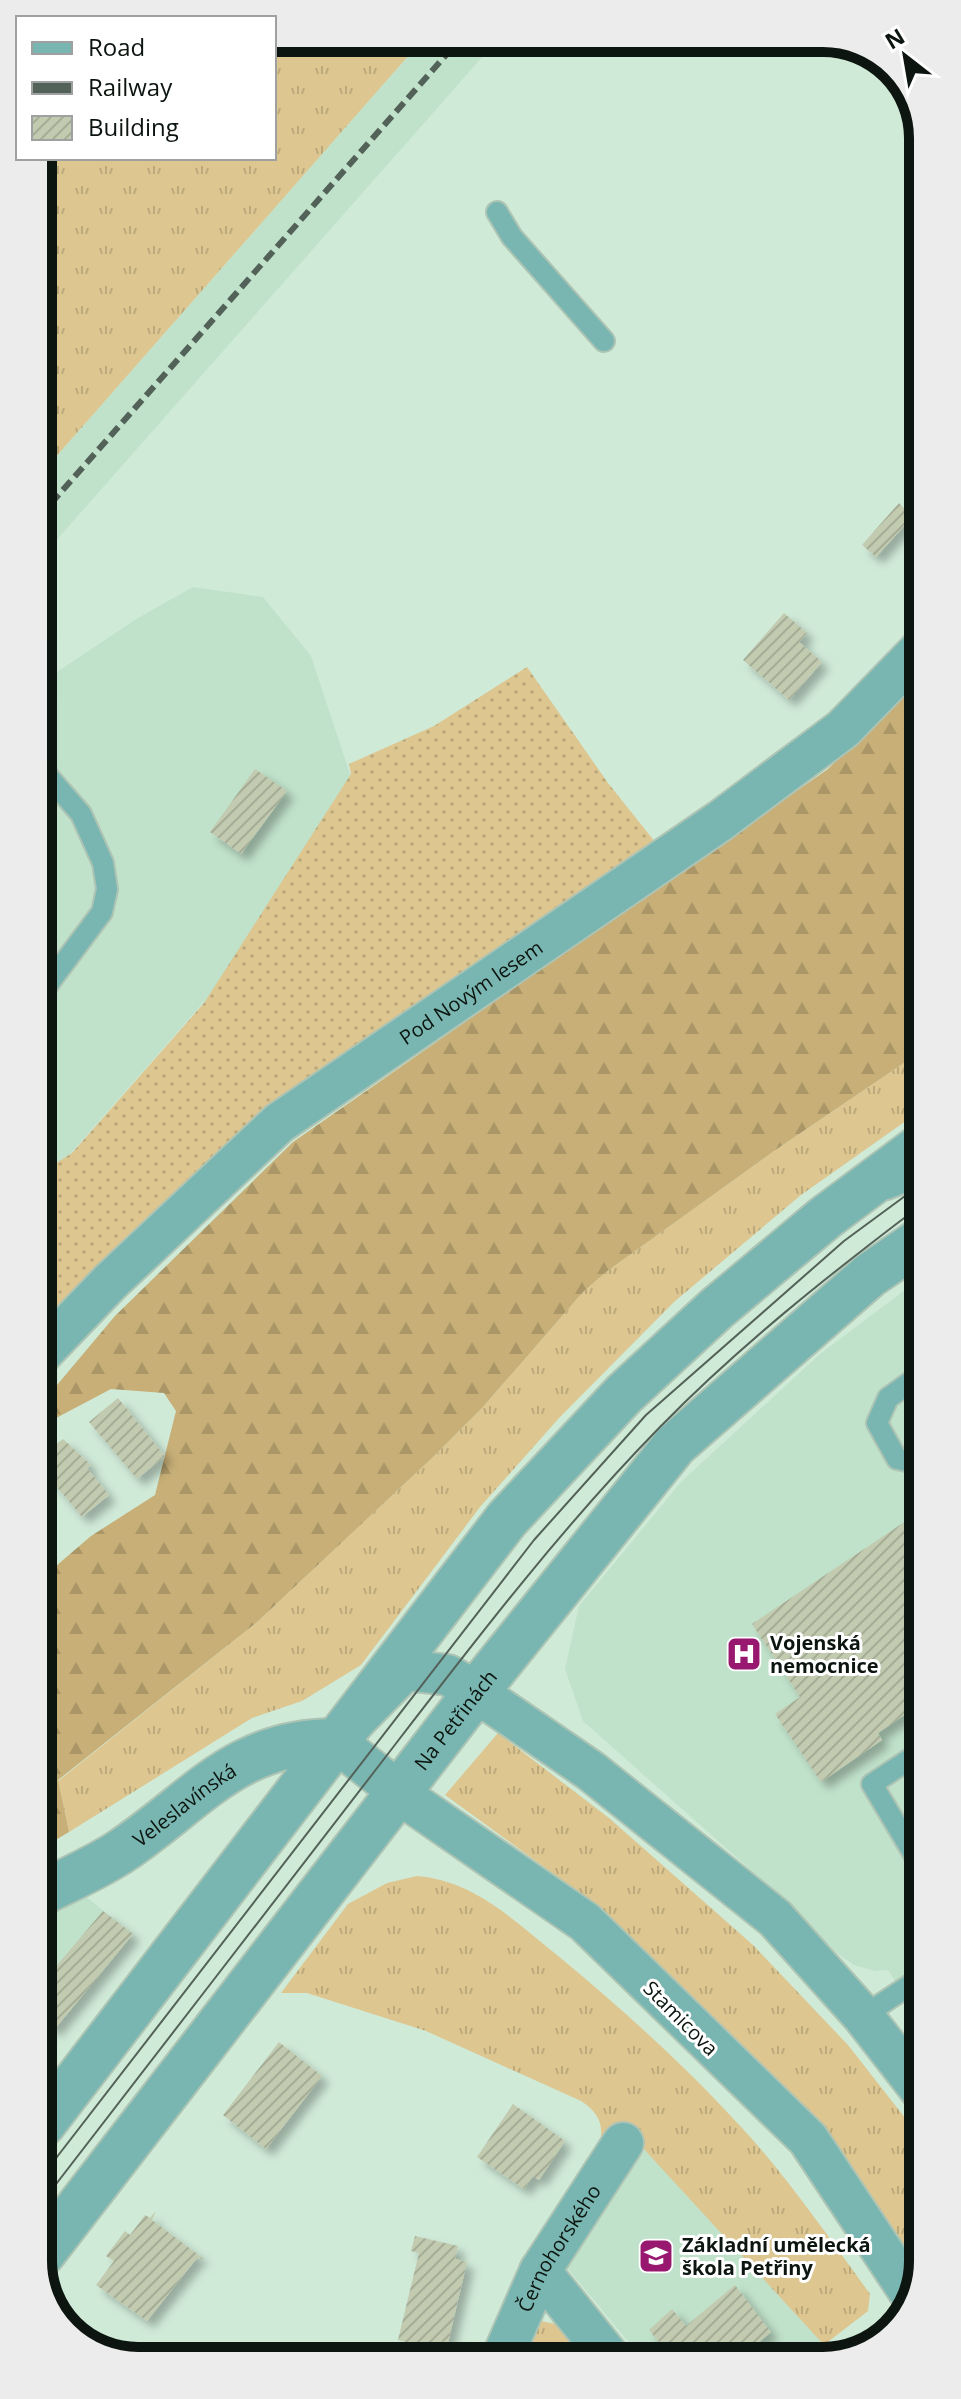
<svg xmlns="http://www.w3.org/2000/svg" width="961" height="2399" viewBox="0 0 961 2399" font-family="'Open Sans',sans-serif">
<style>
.built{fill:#c0e1ca}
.grass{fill:url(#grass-tufts)}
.forest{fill:url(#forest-firs)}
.garden{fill:url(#garden-dots)}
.building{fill:url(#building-hatch);filter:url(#shadow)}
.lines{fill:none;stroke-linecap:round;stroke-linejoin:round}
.service-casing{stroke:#adc4b4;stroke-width:24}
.minor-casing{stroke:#adc4b4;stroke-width:44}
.tertiary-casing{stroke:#adc4b4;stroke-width:48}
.service{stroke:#79b6b1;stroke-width:20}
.minor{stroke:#79b6b1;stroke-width:40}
.tertiary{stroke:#79b6b1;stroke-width:44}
.tram{stroke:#536258;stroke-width:2}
.rail{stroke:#536258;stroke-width:6;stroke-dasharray:12 6;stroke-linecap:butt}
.labels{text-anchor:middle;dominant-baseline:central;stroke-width:6;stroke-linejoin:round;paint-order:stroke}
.street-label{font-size:20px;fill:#0c150f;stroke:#fff}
.poi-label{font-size:20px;font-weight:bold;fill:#0c150f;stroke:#fff;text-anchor:start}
.rim{fill:none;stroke:#0c150f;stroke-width:10}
</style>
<defs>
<pattern id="grass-tufts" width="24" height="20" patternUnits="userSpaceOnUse" patternTransform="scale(2)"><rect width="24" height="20" fill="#ddc690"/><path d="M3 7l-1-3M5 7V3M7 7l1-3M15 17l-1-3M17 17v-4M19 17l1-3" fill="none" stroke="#bca97b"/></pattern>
<pattern id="forest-firs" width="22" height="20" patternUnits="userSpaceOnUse" patternTransform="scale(2)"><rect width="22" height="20" fill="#c7af77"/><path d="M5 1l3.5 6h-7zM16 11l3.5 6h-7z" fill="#aa9666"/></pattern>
<pattern id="garden-dots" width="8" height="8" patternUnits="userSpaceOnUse" patternTransform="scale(2)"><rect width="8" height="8" fill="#ddc690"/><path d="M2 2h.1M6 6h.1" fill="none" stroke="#bca97b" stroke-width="1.8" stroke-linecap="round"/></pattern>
<pattern id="building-hatch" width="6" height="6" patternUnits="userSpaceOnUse" patternTransform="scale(2)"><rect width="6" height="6" fill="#c2cab0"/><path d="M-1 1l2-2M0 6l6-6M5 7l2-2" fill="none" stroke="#a6ad96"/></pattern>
<filter id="shadow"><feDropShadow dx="7" dy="7" stdDeviation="4" flood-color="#0004"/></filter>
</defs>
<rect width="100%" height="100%" fill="#d0ead8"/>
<g class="built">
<path d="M424 38H499L39 560V476Z"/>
<path d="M193 587 263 597 311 656 351 777 216 988 64 1161 41 1175 39 684 138 618Z"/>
<path d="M921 1278 922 2034 915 2023 912 2008 888 1970 875 1971 854 1965 838 1954 789 1904 583 1721 565 1669 579 1606 681 1482 820 1354Z"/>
<path d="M85 1896 133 1934 45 2041 42 1917Z"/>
<path d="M646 2149 824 2345 811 2356 641 2357 564 2264 582 2231Z"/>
</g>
<g class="grass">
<path d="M274 38H424L39 476 38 158H274Z"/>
<path d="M920 1052V1111L801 1195 674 1302 560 1417 480 1507 361 1665 302 1701 252 1718 69 1832 58 1781 256 1623 432 1458 482 1408 583 1292 606 1272 774 1151Z"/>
<path d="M498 1733 609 1818 753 1945 848 2045 923 2141V2262L920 2271 817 2122 592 1902 445 1795Z"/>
<path d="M417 1876C475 1881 513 1920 557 1955 626 2012 692 2072 752 2139 795 2188 832 2242 870 2294L868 2311 824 2345 619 2122 597 2151C606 2129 601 2114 581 2101L426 2031 307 1993H281L348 1904 387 1883Z"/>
<path d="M536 2320 561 2325 587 2358H526Z"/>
</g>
<path class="forest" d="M919 677 920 1052 774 1151 606 1272 583 1292 482 1408 432 1458 256 1623 58 1780 69 1832 42 1848V1578L91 1536 155 1495 176 1411 164 1393 111 1389 41 1426V1404L115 1316 293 1142 828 769Z"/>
<path class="garden" d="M527 667 608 783 655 842 259 1115 41 1333V1173L72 1153 204 1003 351 774 349 764 434 726Z"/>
<g class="building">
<path d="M899 503 912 517 876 557 862 545Z"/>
<path d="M784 613 807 633 799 642 822 662 789 700 743 660Z"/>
<path d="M255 769 287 791 241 854 210 832Z"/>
<path d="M118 1398 165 1456 137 1479 89 1422Z"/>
<path d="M63 1439 91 1465 87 1468 109 1495 82 1517 41 1468V1457Z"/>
<path d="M921 1511 922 1703 878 1733 882 1740 821 1782 775 1714 800 1697 752 1624Z"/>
<path d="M103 1911 133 1934 54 2030 43 2021 42 1983Z"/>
<path d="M279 2042 322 2076 266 2149 223 2115Z"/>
<path d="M513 2104 565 2141 539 2180 533 2176 524 2189 477 2157Z"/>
<path d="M156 2211 152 2220 204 2259 197 2258 147 2321 96 2285 114 2261 106 2256 125 2231 130 2235 145 2215 150 2218Z"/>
<path d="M415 2236 458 2246 455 2259 467 2262 448 2343 441 2341 439 2350 398 2340 419 2253 411 2251Z"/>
<path d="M735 2285 771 2332 742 2357H651L662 2346 649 2330 672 2309 686 2326Z"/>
</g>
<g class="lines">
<defs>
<g id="service">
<path d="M497 212 512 237 604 341"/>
<path d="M40 767 81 814 103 863 107 889 102 912 40 995"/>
<path d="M887 1189 920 1176"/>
<path d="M916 1378 888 1398 877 1423 897 1459 921 1464"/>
<path d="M922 1751 872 1784 922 1868"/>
<path d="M863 2016 922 1977"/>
</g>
<g id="minor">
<path id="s1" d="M41 1354 110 1282 279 1123 720 821 843 729 919 651"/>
<path d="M540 2271 610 2358"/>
<path d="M912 2296 808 2139 585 1922 417 1806 335 1741 405 1670 448 1675 476 1692 591 1771 775 1918 863 2016 923 2093"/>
<path id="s2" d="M502 2358 540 2271 623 2143"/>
</g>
<g id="tertiary">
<path id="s3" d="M42 1893C69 1879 98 1867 123 1850 197 1800 236 1741 335 1741"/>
<path d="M43 2124 507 1519 624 1394 716 1309 826 1217 920 1147"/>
<path id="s4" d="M43 2253 476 1692 675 1445 870 1275 921 1240"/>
</g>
</defs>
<use href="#service" class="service-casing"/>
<use href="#minor" class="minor-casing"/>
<use href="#tertiary" class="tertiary-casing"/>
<use href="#service" class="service"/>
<use href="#minor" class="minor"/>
<use href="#tertiary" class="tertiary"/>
<g class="tram">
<path d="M43 2175 534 1540 646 1415 844 1241 920 1185"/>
<path d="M43 2201C153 2058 264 1915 374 1772 465 1654 556 1533 660 1427 739 1346 830 1274 920 1206"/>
</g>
<path class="rail" d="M39 517 461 38"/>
</g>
<defs>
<symbol id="hospital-square" viewBox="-11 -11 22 22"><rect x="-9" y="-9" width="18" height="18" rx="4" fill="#98186f" stroke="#fff"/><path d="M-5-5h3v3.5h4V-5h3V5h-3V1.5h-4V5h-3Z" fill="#fff"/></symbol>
<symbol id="school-square" viewBox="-11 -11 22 22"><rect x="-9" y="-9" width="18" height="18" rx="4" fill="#98186f" stroke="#fff"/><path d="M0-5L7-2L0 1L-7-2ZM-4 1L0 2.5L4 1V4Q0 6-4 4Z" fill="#fff"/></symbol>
</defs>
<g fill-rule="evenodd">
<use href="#hospital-square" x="724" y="1634" width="40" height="40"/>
<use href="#school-square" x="636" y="2236" width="40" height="40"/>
</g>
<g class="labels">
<g class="street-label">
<text stroke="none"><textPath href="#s1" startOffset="564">Pod Novým lesem</textPath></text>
<text stroke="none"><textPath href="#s4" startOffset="674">Na Petřinách</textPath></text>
<text stroke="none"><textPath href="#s3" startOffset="168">Veleslavínská</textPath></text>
<text transform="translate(681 2018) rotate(45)">Stamicova</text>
<text stroke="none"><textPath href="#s2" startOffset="124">Černohorského</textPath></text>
</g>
<g class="poi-label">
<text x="770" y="1642">Vojenská<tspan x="770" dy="23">nemocnice</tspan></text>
<text x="682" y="2244">Základní umělecká<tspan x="682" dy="23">škola Petřiny</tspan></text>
</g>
</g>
<path d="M0 0H961V2399H0ZM138 52H823A86 86 0 0 1 909 138V2261A86 86 0 0 1 823 2347H138A86 86 0 0 1 52 2261V138A86 86 0 0 1 138 52Z" fill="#ececec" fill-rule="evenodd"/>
<path class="rim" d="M138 52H823A86 86 0 0 1 909 138V2261A86 86 0 0 1 823 2347H138A86 86 0 0 1 52 2261V138A86 86 0 0 1 138 52Z"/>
<rect x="16" y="16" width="260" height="144" fill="#ffffff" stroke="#9ea19f" stroke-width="2"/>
<rect x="32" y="42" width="40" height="12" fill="#79b6b1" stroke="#9ea19f" stroke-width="2"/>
<text x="88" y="56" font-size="24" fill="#0c150f">Road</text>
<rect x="32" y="82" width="40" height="12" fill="#536258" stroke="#9ea19f" stroke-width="2"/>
<text x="88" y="96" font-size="24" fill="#0c150f">Railway</text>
<rect x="32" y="116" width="40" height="24" fill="url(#building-hatch)" stroke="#9ea19f" stroke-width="2"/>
<text x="88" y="136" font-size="24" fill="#0c150f">Building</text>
<g transform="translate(905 56) rotate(329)" stroke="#ffffff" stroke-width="6" paint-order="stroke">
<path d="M0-6L14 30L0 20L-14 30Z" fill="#0c150f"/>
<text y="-12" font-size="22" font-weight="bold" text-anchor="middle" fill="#0c150f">N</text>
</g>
</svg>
